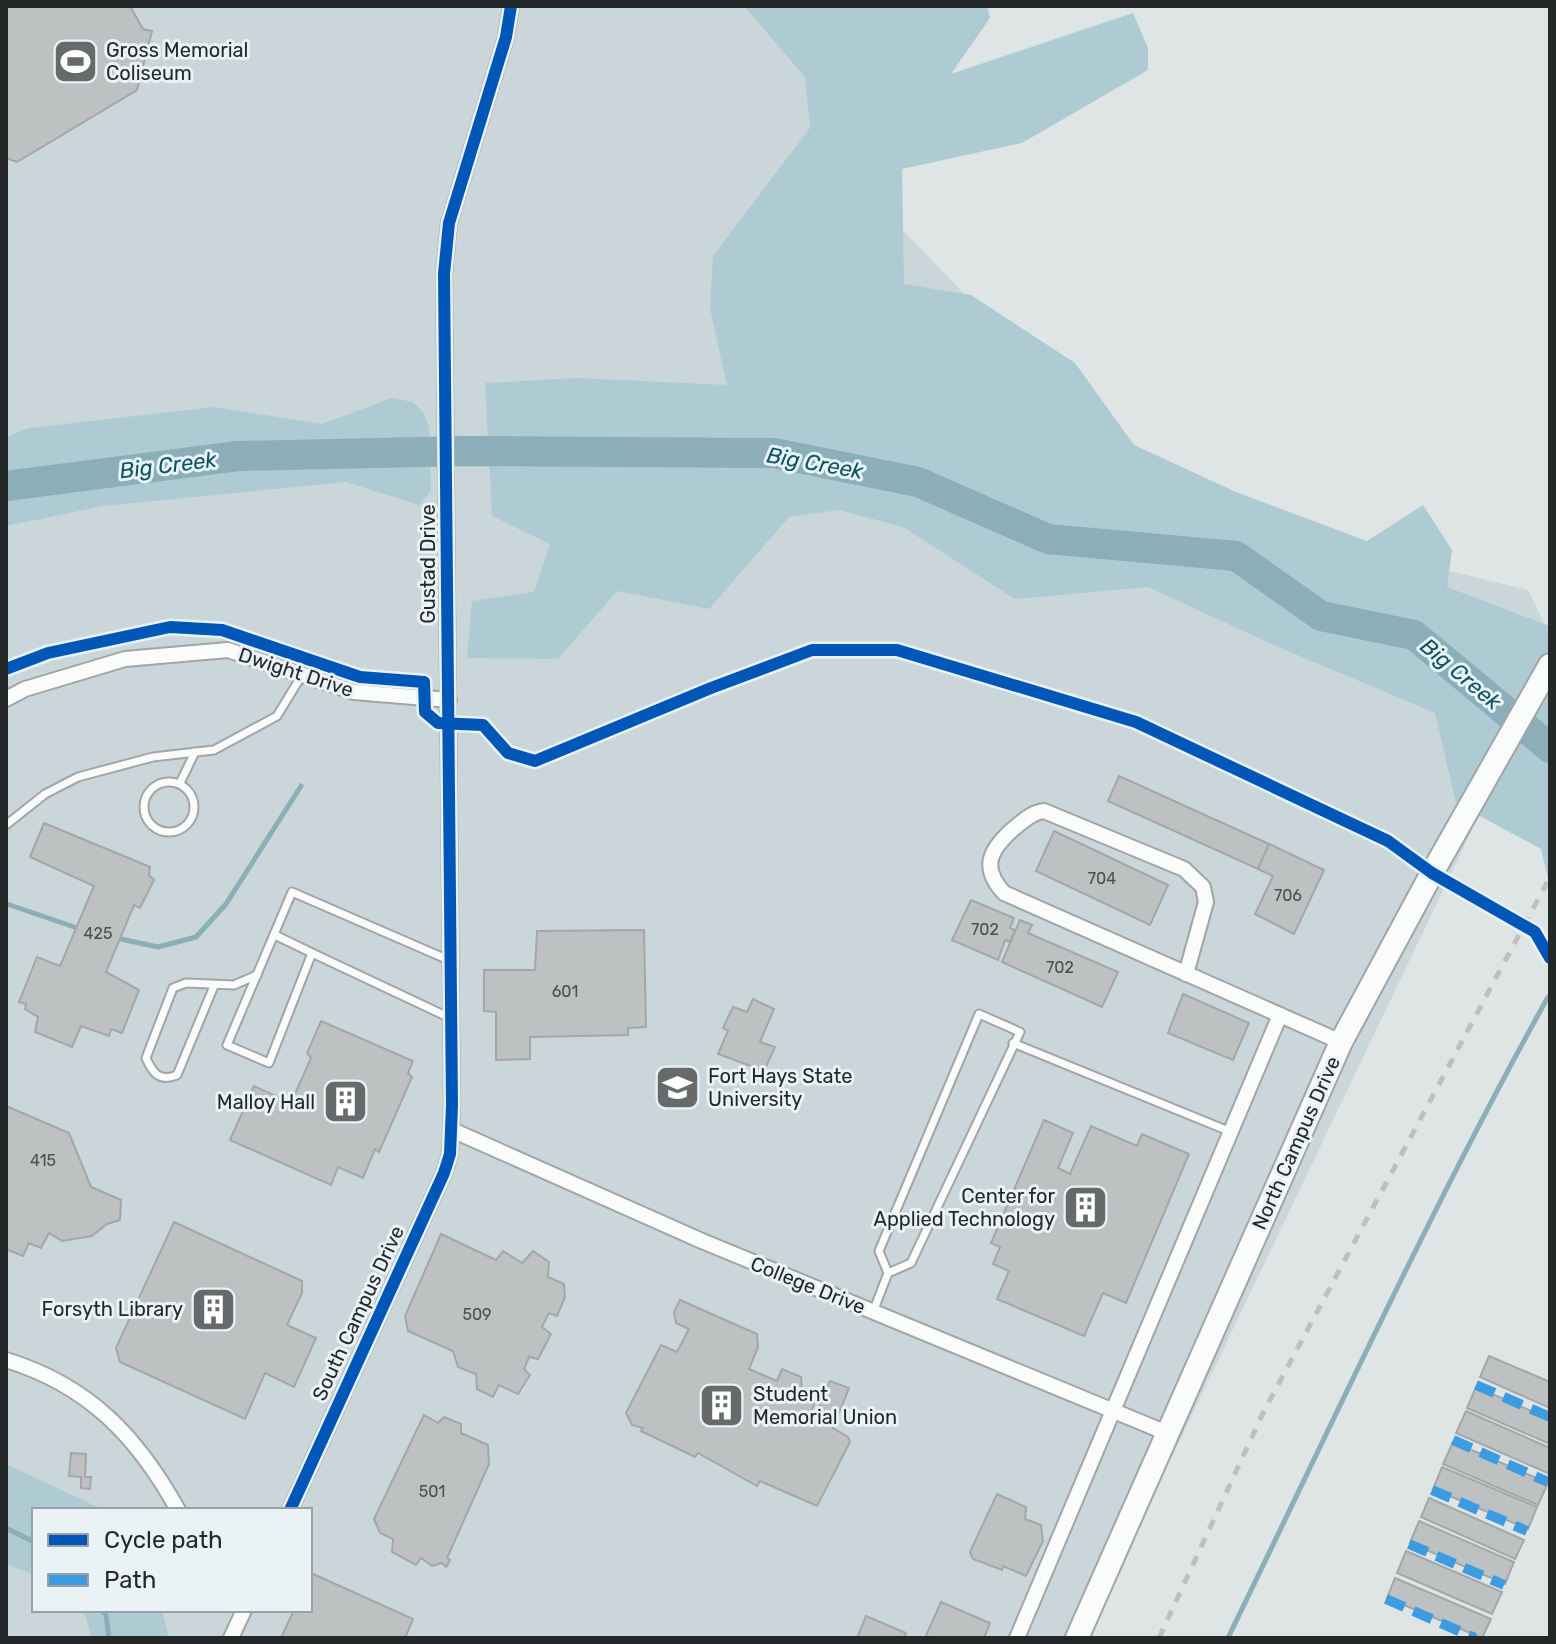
<svg xmlns="http://www.w3.org/2000/svg" width="1556" height="1644" viewBox="0 0 1556 1644" font-family="Rubik,sans-serif">
<style>
.built{fill:#cad6d9;fill-rule:evenodd}
.forest{fill:#aecbd3}
.lines{fill:none;stroke-linecap:round;stroke-linejoin:round}
.stream{stroke:#8baeb8;stroke-width:5}
.river{stroke:#8baeb8;stroke-width:30}
.building{fill:#bdc1c2;stroke:#a3a7a8;stroke-width:2}
.service-casing{stroke:#a2a5a6;stroke-width:11}
.minor-casing{stroke:#a2a5a6;stroke-width:18}
.secondary-casing{stroke:#a2a5a6;stroke-width:26}
.service{stroke:#fafbfb;stroke-width:7}
.minor{stroke:#fafbfb;stroke-width:14}
.secondary{stroke:#fafbfb;stroke-width:22}
.rail{stroke:#bebfbf;stroke-width:5;stroke-dasharray:10 10;stroke-linecap:butt}
.quiet{stroke:#3c9ce1;stroke-width:10;stroke-dasharray:20 10;stroke-linecap:butt}
.cycleway-casing{stroke:#e9f2f5;stroke-width:17}
.cycleway{stroke:#0057b8;stroke-width:12}
.labels{text-anchor:middle;dominant-baseline:central;stroke-width:6;stroke-linejoin:round;paint-order:stroke}
.number-label{font-size:16px;fill:#4b4e4f}
.poi-label{font-size:20px;fill:#252829;stroke:#e9f2f5;text-anchor:start}
.street-label{font-size:20px;fill:#252829;stroke:#e9f2f5}
.water-label{font-size:22px;font-style:italic;fill:#0e5362;stroke:#e9f2f5}
</style>
<rect width="100%" height="100%" fill="#dfe4e5"/>
<path class="built" d="M6 6H870L872 199 1040 371 1121 476 1397 558 1528 590 1550 635V667L1085 1638H6ZM34 1510H310V1610H34Z"/>
<g class="forest">
<path d="M744 6H987L990 18 951 74 1133 13 1148 48V70L1022 143 902 169 904 284 971 295 1075 363 1134 445 1236 492 1367 541 1423 505 1452 550 1447 587 1550 626V887L1541 849 1456 803 1435 713 1276 646 1148 587 1015 599 903 527 839 510 789 517 709 609 617 591 558 659 467 658 472 601 534 592 550 544 492 516 485 383 577 378 727 385 710 309 713 256 810 128 805 77Z"/>
<path d="M392 398 413 402 424 413 429 427 431 491 419 505 346 482 103 506 6 526V437L29 428 215 407 322 424Z"/>
<path d="M6 1464 104 1510H34V1575L6 1564Z"/>
<path d="M79 1610H162L169 1638H91L86 1616Z"/>
</g>
<g class="lines">
<g class="stream">
<path d="M7 904 83 930"/>
<path d="M116 938 158 947 196 937 226 904 301 786"/>
<path d="M6 1528 34 1542"/>
<path d="M102 1610 106 1615 109 1638"/>
<path d="M1228 1638C1332 1424 1432 1206 1548 997"/>
</g>
<path class="river" d="M6 486 238 456 465 451 774 453 918 482 1048 539 1236 556 1321 616 1414 635 1550 748"/>
</g>
<g class="building">
<path d="M6 6H130L143 29 152 31 137 90 17 162 6 158Z"/>
<path d="M1119 776 1269 844 1258 869 1108 801Z"/>
<path d="M44 823 150 867 149 875 154 880 140 908 134 905 106 972 139 990 122 1033 111 1029 109 1036 81 1026 72 1047 35 1032 38 1017 25 1009 26 1004 19 1002 37 957 60 966 94 886 30 857Z"/>
<path d="M1054 831 1168 885 1150 925 1036 871Z"/>
<path d="M1269 844 1324 870 1294 934 1255 914 1273 876 1258 869Z"/>
<path d="M971 900 1014 918 1010 928 1015 930 1010 942 1005 940 998 960 952 940Z"/>
<path d="M1020 920 1032 925 1028 933 1118 972 1102 1007 1002 962Z"/>
<path d="M644 930 646 1027 628 1028V1035L530 1037V1059L496 1060V1012L484 1011V970H535L537 931Z"/>
<path d="M1183 994 1249 1023 1233 1060 1168 1033Z"/>
<path d="M753 999 774 1009 760 1042 775 1047 764 1071 718 1054 728 1031 723 1028 733 1007 747 1012Z"/>
<path d="M321 1021 413 1061 408 1073 412 1077 394 1118 379 1152 375 1149 363 1178 338 1167 331 1185 230 1140 254 1086 291 1103 311 1058 307 1053Z"/>
<path d="M6 1106 69 1133 91 1187 121 1200 120 1220 107 1224 92 1236 62 1241 49 1233 41 1248 29 1243 23 1256 8 1250 6 1256Z"/>
<path d="M1044 1120 1073 1133 1058 1168 1070 1174 1091 1126 1137 1146 1142 1134 1189 1154 1126 1303 1103 1293 1084 1336 997 1299 1009 1271 993 1264 1000 1247 991 1243Z"/>
<path d="M174 1222 302 1281V1293L287 1325 316 1338 294 1387 265 1373 245 1419 120 1362 116 1348Z"/>
<path d="M441 1234 496 1260 503 1251 522 1263 533 1251 549 1262 548 1277 564 1284 565 1297 557 1316 549 1313 542 1327 551 1334 538 1359 529 1357 524 1369 530 1375 518 1394 499 1385 493 1397 477 1389 476 1374 458 1367 453 1351 408 1331 405 1316Z"/>
<path d="M680 1300 757 1334 758 1347 749 1369 777 1381 782 1369 801 1377 802 1391 817 1397 810 1414 815 1416 830 1381 849 1388 833 1428 848 1437 850 1442 817 1506 760 1481 757 1486 698 1453 695 1457 641 1431 643 1428 632 1425 626 1413 661 1345 677 1352 689 1329 676 1323 674 1312Z"/>
<path d="M1489 1356 1550 1382V1408L1480 1377Z"/>
<path d="M1476 1387 1550 1419V1444L1467 1408Z"/>
<path d="M1466 1411 1550 1448V1474L1456 1433Z"/>
<path d="M424 1415 438 1423 444 1417 461 1424V1433L488 1445 489 1464 447 1558 450 1560 446 1567 442 1563 432 1566 421 1558 416 1565 392 1552 393 1539 380 1533 374 1519Z"/>
<path d="M1453 1442 1548 1483 1538 1505 1443 1464Z"/>
<path d="M71 1453 86 1454 85 1477H91L90 1489 81 1488V1477L69 1476Z"/>
<path d="M1442 1467 1537 1507 1528 1529 1433 1489Z"/>
<path d="M997 1494 1026 1507 1025 1519 1041 1525 1043 1541 1026 1576 1003 1566 1002 1570 973 1559 970 1552Z"/>
<path d="M1429 1498 1524 1540 1515 1559 1421 1517Z"/>
<path d="M1419 1521 1514 1562 1505 1584 1410 1543Z"/>
<path d="M1406 1551 1502 1592 1492 1614 1397 1573Z"/>
<path d="M311 1573 413 1619 405 1638H281L294 1610H310Z"/>
<path d="M1395 1578 1491 1619 1482 1638 1387 1598Z"/>
<path d="M941 1602 990 1623 984 1638H925Z"/>
<path d="M866 1616 906 1633 904 1638H857Z"/>
</g>
<g class="lines">
<defs>
<g id="service">
<circle cx="169" cy="807" r="25"/>
<path d="M180 783 195 752"/>
<path d="M6 825 45 794 78 777 153 757 214 750 277 716 302 675"/>
<path d="M275 935 312 953"/>
<path d="M214 986 177 1075C160 1082 153 1074 146 1058L173 988 186 983 234 985 257 975"/>
<path d="M979 1014 1020 1032 911 1263 888 1273 879 1251Z"/>
<path d="M450 1018 312 953 269 1063 227 1045 292 892 451 961"/>
<path d="M1013 1043 1231 1132"/>
<path d="M873 1312 888 1273"/>
</g>
<g id="minor">
<path d="M6 699 25 689 125 659 228 650 354 692 449 700"/>
<path d="M1186 974 1206 902 1203 887 1184 869 1044 811C1032 812 1022 822 1012 830 989 851 981 868 1004 893L1341 1042"/>
<path d="M452 1130 702 1241 1167 1433"/>
<path d="M6 1360C88 1385 137 1436 178 1510"/>
<path d="M290 1510 444 1173 450 1154 452 1105 444 274 449 223 506 37 511 6"/>
<path d="M231 1638 244 1610"/>
<path d="M1017 1638 1280 1015"/>
</g>
<path id="secondary" d="M1077 1638 1341 1042 1432 873 1550 665"/>
</defs>
<use href="#service" class="service-casing"/>
<use href="#minor" class="minor-casing"/>
<use href="#secondary" class="secondary-casing"/>
<use href="#service" class="service"/>
<use href="#minor" class="minor"/>
<use href="#secondary" class="secondary"/>
<path class="rail" d="M1159 1638 1264 1411 1550 877"/>
<g class="quiet">
<path d="M1476 1385 1550 1417"/>
<path d="M1453 1440 1548 1482"/>
<path d="M1432 1490 1527 1531"/>
<path d="M1409 1544 1504 1585"/>
<path d="M1386 1599 1475 1638"/>
</g>
<defs>
<g id="cycleway">
<path d="M6 669 48 653 170 627 222 630 360 677 424 682 425 712 438 723 483 725 508 753 535 761 711 688 812 650H897L1136 722 1388 841 1432 873 1535 932 1550 958"/>
<path d="M290 1510 444 1173 450 1154 452 1105 444 274 449 223 506 37 511 6"/>
</g>
</defs>
<use href="#cycleway" class="cycleway-casing"/>
<use href="#cycleway" class="cycleway"/>
</g>
<defs>
<symbol id="stadium-square" viewBox="-11 -11 22 22"><rect x="-9" y="-9" width="18" height="18" rx="4" fill="#666a6b" stroke="#e9f2f5"/><path d="M0-5a6.5 5 0 1 0 0 10a6.5 5 0 1 0 0-10ZM-3.5-1.8h7v3.6h-7Z" fill="#fff"/></symbol>
<symbol id="university-square" viewBox="-11 -11 22 22"><rect x="-9" y="-9" width="18" height="18" rx="4" fill="#666a6b" stroke="#e9f2f5"/><path d="M0-5L7-2L0 1L-7-2ZM-4 1L0 2.5L4 1V4Q0 6-4 4Z" fill="#fff"/></symbol>
<symbol id="building-square" viewBox="-11 -11 22 22"><rect x="-9" y="-9" width="18" height="18" rx="4" fill="#666a6b" stroke="#e9f2f5"/><path d="M-4-6H4V6H1V3H-1V6H-4ZM-2.5-4.3h1.7v1.8h-1.7ZM.8-4.3h1.7v1.8H.8ZM-2.5-1h1.7V.8h-1.7ZM.8-1h1.7V.8H.8Z" fill="#fff"/></symbol>
</defs>
<g fill-rule="evenodd">
<use href="#stadium-square" x="50" y="36" width="51" height="51"/>
<use href="#university-square" x="652" y="1062" width="51" height="51"/>
<use href="#building-square" x="320" y="1076" width="51" height="51"/>
<use href="#building-square" x="1060" y="1182" width="51" height="51"/>
<use href="#building-square" x="188" y="1284" width="51" height="51"/>
<use href="#building-square" x="696" y="1380" width="51" height="51"/>
</g>
<g class="labels">
<g class="number-label">
<text x="1102" y="878">704</text>
<text x="1288" y="895">706</text>
<text x="985" y="929">702</text>
<text x="98" y="933">425</text>
<text x="1060" y="967">702</text>
<text x="565" y="991">601</text>
<text x="43" y="1160">415</text>
<text x="477" y="1314">509</text>
<text x="432" y="1491">501</text>
</g>
<g class="poi-label">
<text x="106" y="50">Gross Memorial<tspan x="106" dy="23">Coliseum</tspan></text>
<text x="708" y="1076">Fort Hays State<tspan x="708" dy="23">University</tspan></text>
<text x="315" y="1102" text-anchor="end">Malloy Hall</text>
<text x="1055" y="1196" text-anchor="end">Center for<tspan x="1055" dy="23">Applied Technology</tspan></text>
<text x="183" y="1309" text-anchor="end">Forsyth Library</text>
<text x="753" y="1394">Student<tspan x="753" dy="23">Memorial Union</tspan></text>
</g>
<g class="street-label">
<text transform="translate(428 564) rotate(-90)">Gustad Drive</text>
<text transform="translate(296 672) rotate(18)">Dwight Drive</text>
<text transform="translate(1296 1143) rotate(-66)">North Campus Drive</text>
<text transform="translate(808 1285) rotate(22)">College Drive</text>
<text transform="translate(358 1313) rotate(-65)">South Campus Drive</text>
</g>
<g class="water-label">
<text transform="translate(815 463) rotate(10)">Big Creek</text>
<text transform="translate(168 465) rotate(-7)">Big Creek</text>
<text transform="translate(1461 674) rotate(40)">Big Creek</text>
</g>
</g>
<rect width="1556" height="1644" fill="none" stroke="#252829" stroke-width="16"/>
<rect x="32" y="1508" width="280" height="104" fill="#e9f2f5" stroke="#9ba1a3" stroke-width="2"/>
<rect x="48" y="1534" width="40" height="12" fill="#0057b8" stroke="#9ba1a3" stroke-width="2"/>
<text x="104" y="1548" font-size="24" fill="#252829">Cycle path</text>
<rect x="48" y="1574" width="40" height="12" fill="#3c9ce1" stroke="#9ba1a3" stroke-width="2"/>
<text x="104" y="1588" font-size="24" fill="#252829">Path</text>
</svg>
